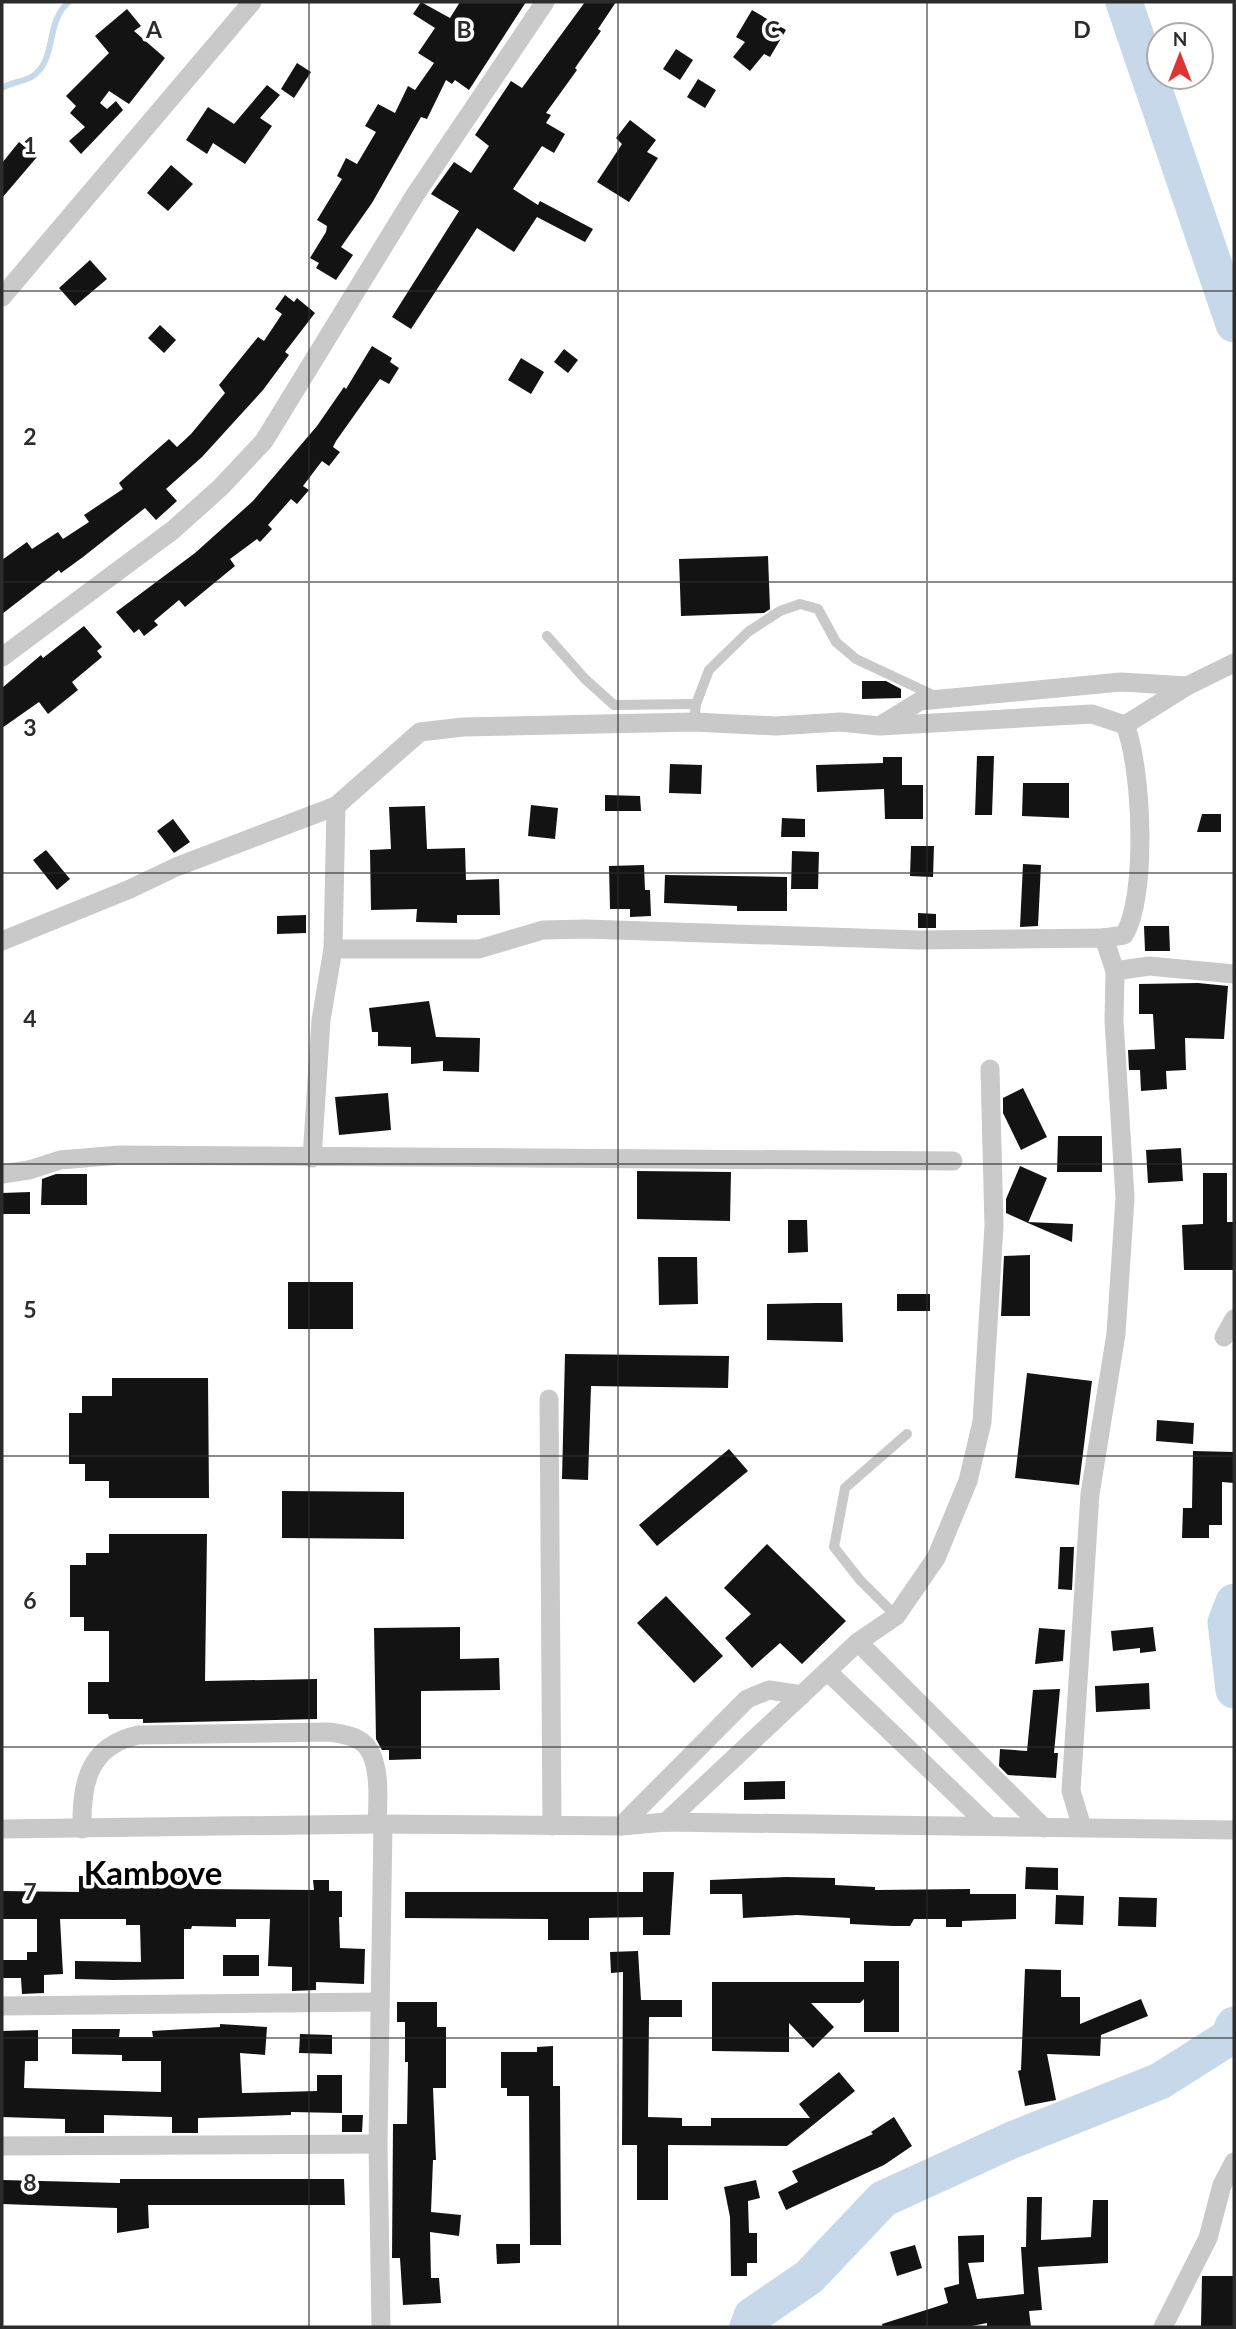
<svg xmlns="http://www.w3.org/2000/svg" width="1236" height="2329" viewBox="0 0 1236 2329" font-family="Lato,sans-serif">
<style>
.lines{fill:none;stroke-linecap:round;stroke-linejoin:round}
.stream{stroke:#c6d8e9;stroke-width:6}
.river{stroke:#c6d8e9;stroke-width:37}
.building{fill:#131313}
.lane{stroke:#c9c9c9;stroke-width:10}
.street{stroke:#c9c9c9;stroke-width:19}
.grid{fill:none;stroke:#2c2c2c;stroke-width:2;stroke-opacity:0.55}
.labels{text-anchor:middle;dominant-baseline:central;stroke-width:7;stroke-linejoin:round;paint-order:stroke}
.town-label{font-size:33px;font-weight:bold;fill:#000;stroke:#fff}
.grid-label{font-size:23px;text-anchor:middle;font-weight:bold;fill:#2c2c2c;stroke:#fff;stroke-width:7;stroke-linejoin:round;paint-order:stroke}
</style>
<rect width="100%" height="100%" fill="#fff"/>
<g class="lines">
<path class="stream" d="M2 88C11 82 24 82 33 76 57 60 45 21 69 2"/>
<g class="river">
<path d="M1124 2 1234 324"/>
<path d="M1234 1602 1226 1622 1234 1690"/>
<path d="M748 2327 752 2316 809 2277 883 2199 1012 2140 1160 2081 1228 2038 1234 2025"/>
</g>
</g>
<g class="building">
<path d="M421 2 450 18 460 2H526L469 90 455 80 452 84 446 80 427 119 421 117 372 203 341 247 353 255 336 280 316 268 319 263 310 258 326 232 327 226 317 220 342 179 337 176 346 158 357 164 376 132 365 126 378 104 395 113 408 86 415 90 434 63 418 53 435 28 413 14Z"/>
<path d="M585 2H616L598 29 601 31 575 68 577 70 546 113 551 115 546 123 565 134 554 153 542 146 513 189 538 205 540 201 593 229 585 242 537 217 514 252 477 228 411 329 392 317 459 211 431 194 454 162 471 173 489 146 475 135 511 81 522 88Z"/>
<path d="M127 9 141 26 134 31 165 58 129 104 109 91 100 103 107 109 116 101 123 110 81 154 69 141 85 127 70 113 76 106 66 96 109 53 95 36Z"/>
<path d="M752 10 786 30 770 57 764 54 750 71 733 57 745 42 736 37Z"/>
<path d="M676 49 693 60 680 80 663 69Z"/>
<path d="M297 63 311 72 294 98 281 89Z"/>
<path d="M698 79 716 90 705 108 687 97Z"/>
<path d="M267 85 280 95 260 118 272 126 245 164 213 143 207 154 186 140 208 107 234 124Z"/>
<path d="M630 120 656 140 647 152 658 158 629 202 597 182 622 144 616 138Z"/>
<path d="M19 142 37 157 2 198V163Z"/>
<path d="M171 165 193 184 168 211 147 193Z"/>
<path d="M90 260 107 279 75 306 59 288Z"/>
<path d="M285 295 294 302 297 298 315 313 285 352 289 355 263 390 202 457 166 489 177 501 156 520 145 508 83 557 61 573 59 570 2 614V560L27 542 32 549 58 532 63 539 89 522 84 515 123 489 119 483 169 439 177 447 191 434 225 393 219 385 258 337 264 341 282 314 275 309Z"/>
<path d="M160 325 176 340 164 353 148 338Z"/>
<path d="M372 346 392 358 390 362 399 368 389 384 380 379 336 441 333 447 340 452 329 466 322 461 303 486 309 490 297 504 291 499 268 525 272 529 260 542 257 539 230 559 235 566 185 607 179 600 154 621 158 625 144 636 139 629 134 633 116 612 195 553 253 501 317 426 344 387 346 389Z"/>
<path d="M564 349 578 360 568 373 554 362Z"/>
<path d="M521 358 544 372 531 394 508 380Z"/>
<path d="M768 556 770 609 764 613 681 616 679 559Z"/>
<path d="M84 626 102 647 97 651 102 657 72 682 78 690 48 714 39 702 2 728V688L41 655 43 658Z"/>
<path d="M862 681H886L901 689V698L862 699Z"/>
<path d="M977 756H994L992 815H975Z"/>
<path d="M883 757H902V785H923V819H885L884 789 817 792 816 765 883 763Z"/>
<path d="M670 764 702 765 701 794 669 793Z"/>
<path d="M1023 783H1069V818L1022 816Z"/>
<path d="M605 795 640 796 641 811H605Z"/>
<path d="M531 805 558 808 555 839 528 836Z"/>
<path d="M425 806 427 849 465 848 466 880 499 879 500 915H457V923L416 922 417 909 371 910 370 850 391 849 389 807Z"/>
<path d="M1202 814H1221V832H1197Z"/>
<path d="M782 818 805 819V837H781Z"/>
<path d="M173 819 190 842 174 853 157 831Z"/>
<path d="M911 846H934L933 877 910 876Z"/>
<path d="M46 850 70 879 57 890 33 860Z"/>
<path d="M792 851 819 852 818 889H791Z"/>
<path d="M1023 864 1041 865 1038 926 1020 927Z"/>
<path d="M644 865 645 890H650L651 916 630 917V909H610L609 866Z"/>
<path d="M665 875 787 877V911H737V906L664 903Z"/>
<path d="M918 913 936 914V928H918Z"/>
<path d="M306 915V933L277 934V916Z"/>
<path d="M1144 926H1169L1170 951H1145Z"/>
<path d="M1198 983 1228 986 1224 1039 1185 1038 1186 1070 1166 1071 1167 1089 1141 1091 1140 1070H1129L1128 1050 1155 1049 1153 1014H1139V984Z"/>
<path d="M429 1001 436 1037 480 1038 479 1072 443 1071V1061L411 1064V1047L378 1046V1032H372L369 1008Z"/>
<path d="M1023 1088 1047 1137 1021 1150 1003 1113V1098Z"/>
<path d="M388 1093 391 1130 339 1135 335 1097Z"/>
<path d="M1058 1136H1102V1172H1057Z"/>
<path d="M1181 1148 1183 1181 1148 1183 1146 1150Z"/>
<path d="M1020 1166 1047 1178 1028 1223 1006 1213V1199Z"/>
<path d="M637 1171 731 1172 730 1221 637 1219Z"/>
<path d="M1203 1173H1227V1222H1233V1270H1184L1182 1225 1203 1224Z"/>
<path d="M56 1174H87V1205H41L42 1179Z"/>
<path d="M30 1192V1214H2V1193Z"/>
<path d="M788 1220H807L808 1252 788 1253Z"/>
<path d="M1028 1222 1073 1224 1072 1242 1028 1223Z"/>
<path d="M1030 1255V1316H1001L1004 1256Z"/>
<path d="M658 1257H697L698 1304 659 1305Z"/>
<rect x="288" y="1282" width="65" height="47"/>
<rect x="897" y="1294" width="33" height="17"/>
<path d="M817 1303H842L843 1342 767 1340V1304Z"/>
<path d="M565 1354 729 1356 728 1388 591 1386 588 1480 562 1479Z"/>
<path d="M1027 1373 1092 1381 1079 1485 1015 1478Z"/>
<path d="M112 1378H208L209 1498H109V1481H85V1464H69V1413H82V1396H112Z"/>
<path d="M1157 1420 1194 1423 1193 1444 1156 1441Z"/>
<path d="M729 1449 748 1471 657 1546 639 1525Z"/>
<path d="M1193 1451 1234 1452V1483L1222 1482V1525H1209V1538H1182L1183 1508H1192Z"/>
<path d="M282 1491 404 1492V1539L282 1538Z"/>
<path d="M109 1534H207L205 1681 317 1679V1719L143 1723V1719H109L108 1714H88V1682H109V1631H84V1617H70V1565H86V1553H109Z"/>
<path d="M767 1544 846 1621 802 1664 780 1643 752 1668 725 1638 751 1614 724 1588Z"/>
<path d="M1060 1547H1074L1072 1590 1058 1589Z"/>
<path d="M666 1596 723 1656 694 1683 637 1623Z"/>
<path d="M460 1627V1659L499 1658 500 1690 421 1691V1759L389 1760V1750H382L376 1739 374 1628Z"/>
<path d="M1153 1627 1156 1651 1140 1653V1648L1113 1651 1111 1631Z"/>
<path d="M1039 1628 1065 1630 1063 1661 1035 1664Z"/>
<path d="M1149 1683 1150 1709 1096 1712 1095 1686Z"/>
<path d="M1060 1689 1054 1753H1058L1056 1778 1008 1775 999 1766 1000 1749 1027 1751 1033 1690Z"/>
<path d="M785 1781V1799L744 1800V1782Z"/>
<path d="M1026 1867 1058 1868V1890L1025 1889Z"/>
<path d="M148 1872V1875L194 1878V1889L314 1890 313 1880H329V1891H342V1917H339L340 1948 365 1949 364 1984 316 1982V1990L292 1991V1967L268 1966 270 1919H236V1927L192 1926 191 1929H184V1979L113 1980 75 1979V1961L141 1962 140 1925H126V1919H60L63 1974 44 1975V1993L22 1994 21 1978H2V1960H27V1952H37V1919H2V1891L79 1892V1876H127V1873Z"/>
<path d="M643 1872H674L670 1935H643V1917L589 1918V1940H548V1919L405 1918V1892H643Z"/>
<path d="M786 1877 835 1878V1885L875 1887V1890L970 1889V1894H1016V1919L962 1921V1927H946V1919H914L910 1926H893L850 1924V1918L797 1915 743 1918 742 1894H710V1880Z"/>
<path d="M1056 1895 1084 1896 1083 1925 1055 1924Z"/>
<path d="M1119 1897 1157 1898 1156 1927 1118 1926Z"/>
<path d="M638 1951 641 2000H682V2017H649L648 2117 682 2118V2126H711V2118H810L799 2104 839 2072 855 2091 787 2146 668 2145V2200H637V2145H622L623 1972 611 1973 610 1952Z"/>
<rect x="223" y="1955" width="36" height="21"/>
<path d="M864 1961H899V2032H864V1999L860 2003H811L834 2027 813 2048 789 2023V2052L712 2051V1982H864Z"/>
<path d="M1025 1969 1061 1970V1997H1080V2024L1141 1999 1148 2016 1101 2035 1100 2056 1047 2054 1056 2100 1025 2106 1018 2071 1021 2070Z"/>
<path d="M397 2002H437V2027H446V2088H433L436 2160H433L431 2212 461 2215 459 2236 430 2232 431 2278H439L441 2303 403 2305 400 2258H392L393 2124H407L408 2062H405V2022H397Z"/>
<path d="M220 2024 267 2027 265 2055 240 2053 242 2093 317 2091V2075H342V2113L291 2112V2115L198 2118V2133H172V2117L104 2115V2133H65V2119L2 2117V2031L38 2030V2061H25L24 2088 161 2092V2061H122V2055L72 2054V2029H120L119 2037H153L152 2031 220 2027Z"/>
<path d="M300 2034 332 2035V2054L299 2053Z"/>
<path d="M553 2046V2086H560L561 2245H530L529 2096H507V2088H501V2052H537V2047Z"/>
<path d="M342 2115H363L362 2132H342Z"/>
<path d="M894 2117 912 2146 884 2165 786 2210 778 2192 798 2182 792 2171 873 2134 871 2132Z"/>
<path d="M120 2179H344L345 2205H148L149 2228 117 2233V2208L2 2204V2180L120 2183Z"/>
<path d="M756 2180 760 2198 748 2201 749 2233H757V2263H747V2276H731L730 2217 724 2187Z"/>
<path d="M1027 2197H1042L1041 2240 1091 2237 1093 2200H1108V2263L1038 2267 1042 2310 1029 2311 1031 2327H987V2323L967 2327H883L882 2324 948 2303 944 2288 959 2284 958 2236 984 2235V2262L968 2263 977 2299 1024 2294 1021 2247H1026Z"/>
<path d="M496 2244H520V2263L497 2264Z"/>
<path d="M915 2245 922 2268 897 2276 890 2252Z"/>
<path d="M1202 2276H1234V2327H1201Z"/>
</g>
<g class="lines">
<g class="lane">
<path d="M547 636 585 679 614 705 696 704"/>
<path d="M694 722 696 704 709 670 748 632 780 611 800 604 818 609 836 642 856 659 935 696"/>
<path d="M896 1616 860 1580 834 1547 845 1488 907 1434"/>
</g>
<g class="street">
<path d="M2 297 252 2"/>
<path d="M2 657 173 530 221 487 264 441 415 195 545 2"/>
<path d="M881 725 920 701 1121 682 1187 686"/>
<path d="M1125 725 1187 686 1234 663"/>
<path d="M2 941 130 889 176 867 336 806 420 732 463 727 694 722 776 726 840 722 880 726 1092 714 1125 725C1142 766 1148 897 1124 935L1104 938"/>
<path d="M333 949H479L543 930 586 929 918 940 1104 938 1115 971 1114 1021 1125 1198 1116 1334 1090 1494 1071 1791 1082 1827"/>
<path d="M1115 971 1149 966 1234 974"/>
<path d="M312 1158 321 1020 333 949 336 806"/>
<path d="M2 1174 29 1170 60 1160 120 1155 953 1161"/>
<path d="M1224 1337 1234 1319"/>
<path d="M549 1399 552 1826"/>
<path d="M858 1642 1044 1828"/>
<path d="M827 1671 989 1826"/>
<path d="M666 1822 858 1642 896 1616 936 1558 968 1481 982 1422 994 1226 990 1069"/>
<path d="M621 1826 747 1699 769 1690 802 1695"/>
<path d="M2 1829 377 1824 621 1826 666 1822 1234 1830"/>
<path d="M82 1829C81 1784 88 1746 138 1735L330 1732C341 1734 353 1735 362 1742 382 1757 378 1802 377 1824"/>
<path d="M2 2006 379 2002"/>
<path d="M2 2146 378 2144"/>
<path d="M381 2327 378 2144 383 1824"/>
<path d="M1163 2327 1208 2238 1222 2185 1234 2162"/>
</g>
</g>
<path class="grid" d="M309 2V2327M618 2V2327M927 2V2327M2 291H1234M2 582H1234M2 873H1234M2 1164H1234M2 1456H1234M2 1747H1234M2 2038H1234"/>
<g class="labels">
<g class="town-label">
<text x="153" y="1872">Kambove</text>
</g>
</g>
<g class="grid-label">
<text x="154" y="38">A</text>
<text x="464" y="38">B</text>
<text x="772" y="38">C</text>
<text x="1082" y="38">D</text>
<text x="30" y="154">1</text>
<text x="30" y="445">2</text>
<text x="30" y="736">3</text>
<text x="30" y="1027">4</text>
<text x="30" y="1318">5</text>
<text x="30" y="1609">6</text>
<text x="30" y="1900">7</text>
<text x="30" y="2191">8</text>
</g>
<rect width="1236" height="2329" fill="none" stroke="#2c2c2c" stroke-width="7"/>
<g transform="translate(1180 56)"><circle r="33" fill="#ffffff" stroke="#ababab" stroke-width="2"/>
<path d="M0-5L12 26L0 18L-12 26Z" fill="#df3532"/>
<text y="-10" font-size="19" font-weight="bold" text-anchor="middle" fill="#2c2c2c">N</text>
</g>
</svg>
